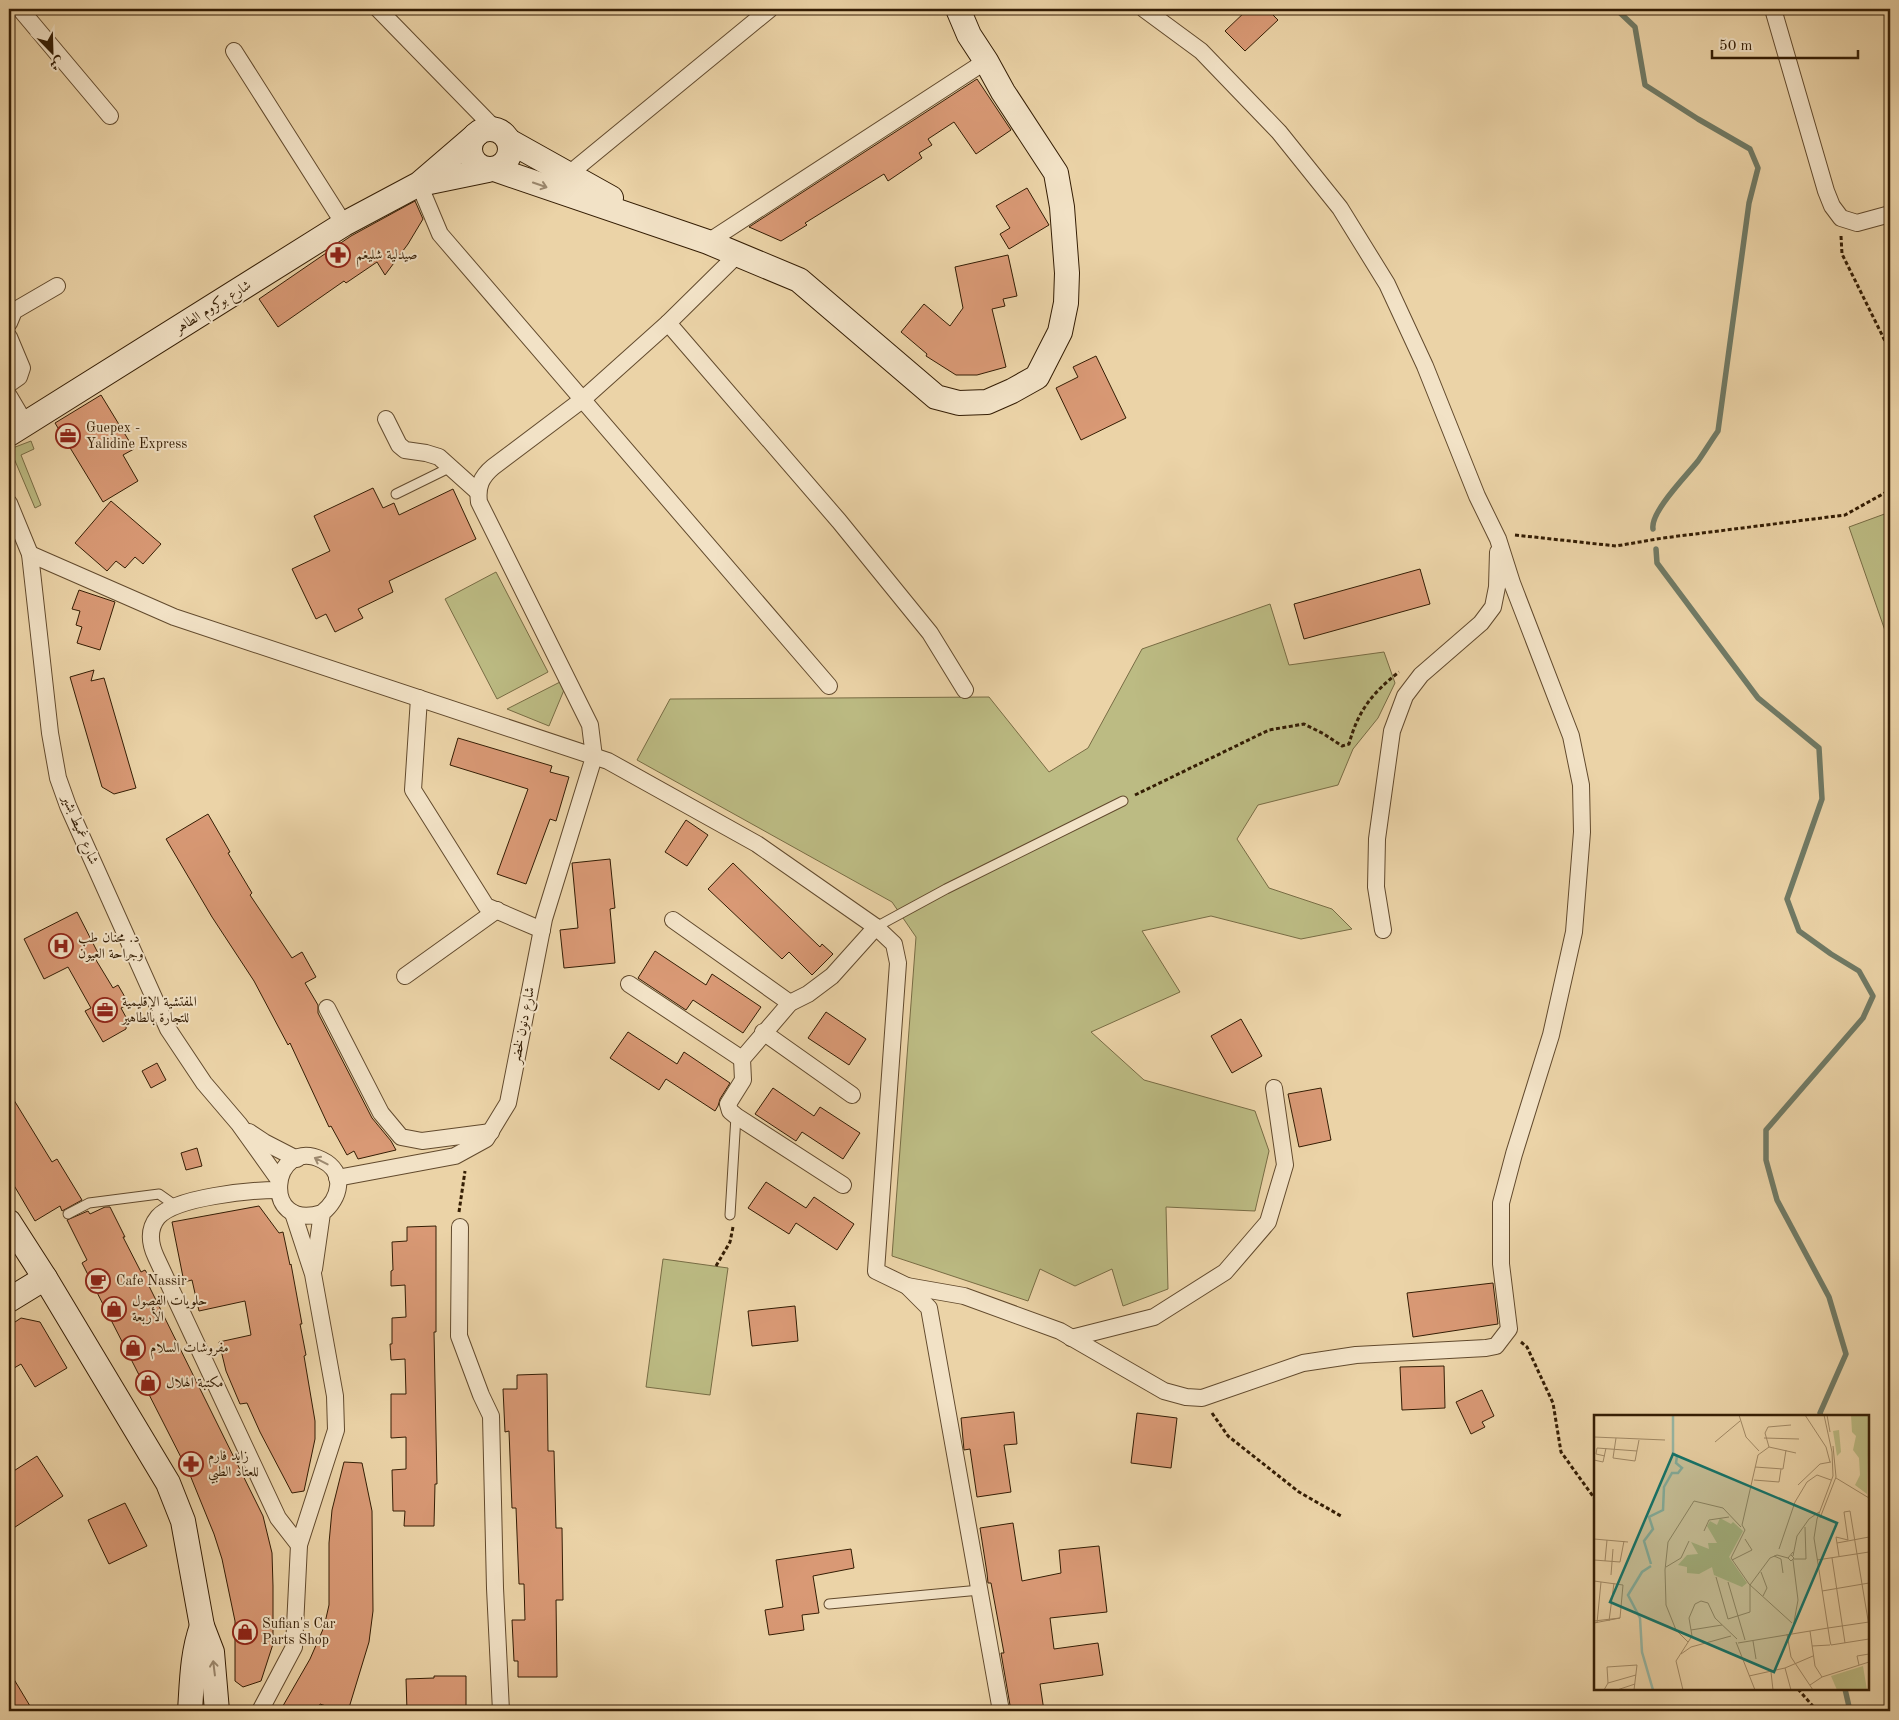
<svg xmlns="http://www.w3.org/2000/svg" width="1899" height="1720" viewBox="0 0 1899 1720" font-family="'Old Standard TT',Amiri,serif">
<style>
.green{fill:#bcbb83;stroke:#786c44}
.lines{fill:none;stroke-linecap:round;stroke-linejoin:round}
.stream{stroke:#707a65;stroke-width:5.5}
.building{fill:#d99975;stroke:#341d04}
.service-casing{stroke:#624a2d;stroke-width:11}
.minor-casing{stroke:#624a2d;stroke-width:18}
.secondary-casing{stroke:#341d04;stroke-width:26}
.path{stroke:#341d04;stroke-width:3;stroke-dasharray:4 2.5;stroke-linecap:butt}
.service{stroke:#f2e2c6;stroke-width:9}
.minor{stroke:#f2e2c6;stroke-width:16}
.secondary{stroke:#f2e2c6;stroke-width:24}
.oneway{stroke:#9c896f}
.labels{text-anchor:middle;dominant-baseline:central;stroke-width:4;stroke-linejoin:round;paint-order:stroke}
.poi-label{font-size:14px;fill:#341d04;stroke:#f2e2c6;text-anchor:start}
.street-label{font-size:14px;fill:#341d04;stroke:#f2e2c6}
.inset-river{fill:none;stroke:#98b8a6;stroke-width:2.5}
.inset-road{fill:none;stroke:#a28a66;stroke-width:1}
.view{fill:#0f766e;fill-opacity:0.15;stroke:#0f766e;stroke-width:2.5}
.inset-edge{fill:none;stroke:#341d04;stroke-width:2.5}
</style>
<rect width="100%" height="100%" fill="#ebd3a7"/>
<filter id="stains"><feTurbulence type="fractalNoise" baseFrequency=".004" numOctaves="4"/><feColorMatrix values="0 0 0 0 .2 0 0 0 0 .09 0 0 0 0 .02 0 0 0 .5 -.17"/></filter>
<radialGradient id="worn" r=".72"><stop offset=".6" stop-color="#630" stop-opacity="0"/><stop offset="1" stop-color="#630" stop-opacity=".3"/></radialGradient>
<g class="green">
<path d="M31 441 34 449 21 455 41 505 35 508 10 449Z"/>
<path d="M1890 512V645L1849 527Z"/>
<path d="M496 572 548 672 497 699 445 599Z"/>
<path d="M1270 604 1289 665 1384 652 1395 683 1378 718 1353 749 1338 785 1258 805 1237 839 1269 888 1332 909 1352 929 1301 939 1211 916 1142 931 1180 992 1091 1032 1144 1080 1255 1111 1269 1151 1255 1211 1166 1207 1168 1289 1123 1306 1112 1269 1075 1286 1040 1269 1028 1301 892 1256 916 937 892 902 637 760 670 699 989 697 1049 772 1088 748 1142 649Z"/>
<path d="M560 682 564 690 549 726 507 709Z"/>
<path d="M663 1259 728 1268 710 1395 646 1387Z"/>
</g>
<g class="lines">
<g class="stream">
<path d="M1616 9 1635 27 1645 85 1698 119 1750 149 1758 168 1749 203 1718 431C1711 441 1705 451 1698 461 1687 475 1650 512 1653 529"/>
<path d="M1656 549 1657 563 1758 698 1819 748 1822 799 1787 899 1799 931 1831 954 1859 971 1873 996 1863 1018 1766 1130V1160L1777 1200 1829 1297 1846 1354 1820 1413 1821 1416"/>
<path d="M1845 1689 1850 1711"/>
</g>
</g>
<g class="building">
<path d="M1248 9H1267L1278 20 1245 51 1225 31Z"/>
<path d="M977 79 1011 130 976 154 954 122 928 139 932 145 919 153 922 158 888 181 884 174 805 223 807 225 781 241 749 227Z"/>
<path d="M1027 188 1049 225 1009 249 1000 234 1010 228 996 206Z"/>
<path d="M415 201 423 219 408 244 385 275 377 262 346 283 344 281 278 327 259 299 351 236Z"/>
<path d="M1008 255 1017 296 1003 299 1005 306 992 309 1006 367 977 375H956L926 356 927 354 901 332 924 304 950 326 963 308 955 267Z"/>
<path d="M1096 356 1126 418 1081 440 1056 388 1078 377 1073 367Z"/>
<path d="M101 395 134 449 123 455 138 481 103 502 55 423Z"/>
<path d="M373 488 383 508 394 503 399 515 453 489 476 539 389 581 393 592 358 609 363 618 335 632 326 614 316 619 292 569 330 551 314 516Z"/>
<path d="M111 501 161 544 143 564 135 557 125 568 116 561 107 571 75 543Z"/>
<path d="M1420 569 1430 604 1304 639 1294 604Z"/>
<path d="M79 590 115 602 100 650 77 643 82 627 76 625 80 611 72 609Z"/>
<path d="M94 670 91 681 104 678 136 788 114 794 102 787 70 677Z"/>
<path d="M458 738 552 766 550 772 569 777 556 821 550 819 526 884 497 874 528 789 450 765Z"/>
<path d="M208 814 230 852 228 853 252 893 250 895 292 958 302 952 316 977 305 983 318 1005V1013L372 1118 391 1141 396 1150 358 1159 354 1151 347 1155 331 1126 329 1127 290 1043 288 1045 254 981 212 917 166 839Z"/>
<path d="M686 820 708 835 687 866 665 852Z"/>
<path d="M610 859 615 908 610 909 615 963 564 968 560 930 578 928 572 863Z"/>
<path d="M733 863 820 947 822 944 833 954 812 975 789 952 782 959 708 889Z"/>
<path d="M77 912 98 953 93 955 113 988 118 985 129 1004 121 1008 127 1019 126 1029 103 1042 85 1011 91 1008 68 967 44 979 24 939Z"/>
<path d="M655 951 706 985 712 974 761 1007 743 1033 693 1000 686 1010 638 978Z"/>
<path d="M826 1012 866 1039 849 1065 808 1038Z"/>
<path d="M1241 1019 1262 1056 1232 1073 1211 1036Z"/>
<path d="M628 1032 677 1064 684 1052 730 1083 720 1099 718 1106 715 1111 666 1079 659 1090 610 1058Z"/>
<path d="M157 1063 166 1080 151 1088 142 1071Z"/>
<path d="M773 1088 814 1116 820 1107 860 1133 843 1159 802 1132 796 1141 755 1114Z"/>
<path d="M1321 1088 1331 1140 1299 1147 1288 1094Z"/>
<path d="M9 1092 52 1162 57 1159 82 1200 62 1211 60 1206 35 1221 9 1177Z"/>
<path d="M197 1148 202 1166 186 1170 181 1153Z"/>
<path d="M766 1182 806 1208 814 1197 854 1224 837 1250 796 1223 789 1234 748 1208Z"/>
<path d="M259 1206 279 1233 283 1232 290 1265 291 1264 302 1324H300L306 1355 304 1356 315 1421V1439L304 1491 292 1493 260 1432 247 1403 240 1404 226 1371 219 1342 251 1335 245 1301 199 1311 192 1280 184 1282 172 1222Z"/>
<path d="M105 1207H110L125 1237H123L141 1272 145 1270 150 1278 149 1286 263 1516 272 1553 273 1586V1644L261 1681 243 1687 235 1681V1621L222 1559 214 1534 190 1475 82 1263 87 1260 67 1220 88 1211 90 1214Z"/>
<path d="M436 1226V1332H434L437 1484H435L434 1526H404L405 1511H393L392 1470 406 1469V1437L391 1438V1394H406L405 1359 391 1360 390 1344H392V1318L406 1317 405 1285 391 1286V1271L393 1270 392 1242 407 1241V1227Z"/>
<path d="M1493 1283 1498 1324 1413 1337 1407 1293Z"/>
<path d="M795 1306 798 1341 752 1346 748 1311Z"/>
<path d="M21 1318 40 1322 67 1368 35 1387 21 1364 9 1371V1326Z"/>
<path d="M1444 1366 1445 1408 1402 1410 1400 1367Z"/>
<path d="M547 1374 548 1451H554L556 1528H562L563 1600H556L557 1677H518V1661H514L512 1620H525L524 1584H519L516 1508H512L509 1431 505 1432 503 1389H517V1375Z"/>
<path d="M1482 1390 1494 1416 1482 1422 1485 1427 1471 1434 1456 1402Z"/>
<path d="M1014 1412 1017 1444 1004 1445 1011 1492 977 1497 970 1449 964 1450 961 1418Z"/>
<path d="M1137 1413 1177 1418 1171 1468 1131 1463Z"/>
<path d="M37 1456 63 1496 9 1531V1474Z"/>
<path d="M344 1462 362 1463 372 1511 373 1611 369 1642 348 1711H341L320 1704 317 1711H280L310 1659 324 1627 329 1605V1543L332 1510Z"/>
<path d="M125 1503 147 1546 109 1564 88 1520Z"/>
<path d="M1013 1523 1022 1581 1061 1573 1059 1550 1099 1546 1107 1612 1050 1618 1054 1649 1098 1643 1103 1675 1040 1684 1044 1711H1011L1001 1653H1004L991 1583H988L987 1573 980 1528Z"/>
<path d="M851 1549 854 1568 813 1576 819 1613 802 1615 804 1630 769 1635 765 1610 783 1607 776 1560Z"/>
<path d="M9 1671 33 1711H9Z"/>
<path d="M434 1676H466V1711H407L406 1679 434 1678Z"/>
</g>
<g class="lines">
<defs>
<g id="service">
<path d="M396 494 451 467"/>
<path d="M876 927 946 889 1123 801"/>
<path d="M68 1214 89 1203 159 1194 176 1206"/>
<path d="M730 1215 736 1116"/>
<path d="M829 1604 980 1590"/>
</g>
<g id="minor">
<path d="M20 9 110 116"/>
<path d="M378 9 496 130"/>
<path d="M1773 9 1826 191 1832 206 1841 218 1857 223 1890 214"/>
<path d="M234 51 344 224"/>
<path d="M569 174 770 9"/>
<path d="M419 184 440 234 829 686"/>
<path d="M708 242 986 61"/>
<path d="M9 323 14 311 57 286"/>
<path d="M668 323 738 254"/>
<path d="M9 337 22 368 19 377 9 384"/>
<path d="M9 396 25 423"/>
<path d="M386 419 399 445 405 450 426 453 439 457 478 492"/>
<path d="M9 503 30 554 50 733 58 778 68 806 168 1029 204 1083 239 1124 279 1180"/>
<path d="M30 554 174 617 608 761 757 844 876 927 894 944 898 963 876 1271 907 1286 929 1308 1001 1711"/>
<path d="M419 698 413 790 486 906 542 930"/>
<path d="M673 920 790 1003"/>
<path d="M1383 930 1376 887 1377 839 1392 731 1405 696 1421 675 1481 623 1493 607 1497 587 1498 552"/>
<path d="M405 976 497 910"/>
<path d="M629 984 742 1059"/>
<path d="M327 1008 381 1113 401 1137 422 1141 491 1132"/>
<path d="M763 1032 852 1095"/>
<path d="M249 1132 264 1142 297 1159"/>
<path d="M337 1178 455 1156 486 1139 508 1103 544 919 594 757 590 725 479 502C477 487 481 477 493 467L582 400 668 323 839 521 930 633 965 690"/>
<path d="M843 1185 736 1116 730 1111 728 1104 743 1080 742 1059 790 1003 808 994 832 976 876 927"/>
<path d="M278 1190C251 1190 176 1197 158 1217 148 1229 150 1244 156 1257L278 1518 299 1545"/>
<path d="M460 1227 459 1336 481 1395 491 1416 495 1588 501 1711"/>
<path d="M314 1269 322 1213C340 1199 347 1172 322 1160 271 1135 259 1233 322 1213"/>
<path d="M907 1286 964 1296 1060 1331 1164 1391 1186 1397 1202 1398 1303 1363 1356 1355 1486 1348 1496 1346 1509 1329 1501 1264V1203L1514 1154 1551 1035 1574 932 1582 832 1581 785 1571 736 1512 583 1498 539 1477 496 1425 366 1387 284 1340 208 1279 132 1201 51 1144 9"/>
<path d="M1071 1338 1154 1317 1225 1272 1268 1222 1285 1165 1274 1088"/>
<path d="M260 1711 294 1647 299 1545 336 1430 335 1396 313 1274 293 1213"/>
</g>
<g id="secondary">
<circle cx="490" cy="149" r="20"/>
<path d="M509 141 611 198"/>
<path d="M494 169 708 242 799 280 936 397 959 403 987 402 1012 391 1037 377 1060 332 1066 303 1067 273 1062 207 1056 173 1003 92 986 61 969 35 958 9"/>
<path d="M420 184 488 170"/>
<path d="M9 434 344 224 419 184 476 135"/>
<path d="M9 1222 45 1278 168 1483 183 1521 202 1626 212 1652 217 1711"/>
<path d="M9 1300 45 1278"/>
<path d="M190 1711C192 1682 192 1654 202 1626"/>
</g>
</defs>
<use href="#service" class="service-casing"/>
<use href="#minor" class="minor-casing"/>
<use href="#secondary" class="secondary-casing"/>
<g class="path">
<path d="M1841 236 1842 254 1890 351"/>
<path d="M1515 535 1616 546 1663 538 1845 515 1890 490"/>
<path d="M1135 795 1269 730 1304 724 1324 734 1342 746 1349 744C1358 711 1372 693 1399 672"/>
<path d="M459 1212 465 1171"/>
<path d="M716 1266 730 1242 733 1227"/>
<path d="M1521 1342 1527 1347 1553 1403 1561 1452 1595 1499"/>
<path d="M1212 1413 1228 1436 1299 1492 1341 1516"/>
<path d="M1798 1689 1817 1711"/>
</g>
<use href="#service" class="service"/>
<use href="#minor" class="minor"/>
<use href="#secondary" class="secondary"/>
</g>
<defs><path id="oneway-shaft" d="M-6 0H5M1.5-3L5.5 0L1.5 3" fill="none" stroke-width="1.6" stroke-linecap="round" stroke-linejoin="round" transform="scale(1.25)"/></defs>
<g class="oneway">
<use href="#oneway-shaft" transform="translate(540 185) rotate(19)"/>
<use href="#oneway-shaft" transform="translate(321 1161) rotate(-153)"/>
<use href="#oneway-shaft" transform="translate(214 1668) rotate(-97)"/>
</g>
<defs>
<symbol id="pharmacy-ring" viewBox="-11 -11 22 22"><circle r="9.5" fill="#f2e2c6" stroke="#8f2418" stroke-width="1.5"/><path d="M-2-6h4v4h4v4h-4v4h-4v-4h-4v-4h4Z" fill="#8f2418"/></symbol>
<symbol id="office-ring" viewBox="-11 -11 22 22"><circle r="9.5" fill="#f2e2c6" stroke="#8f2418" stroke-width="1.5"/><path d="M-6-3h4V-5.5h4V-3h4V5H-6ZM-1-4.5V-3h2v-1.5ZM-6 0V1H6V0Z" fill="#8f2418"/></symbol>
<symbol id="hospital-ring" viewBox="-11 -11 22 22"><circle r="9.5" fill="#f2e2c6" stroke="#8f2418" stroke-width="1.5"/><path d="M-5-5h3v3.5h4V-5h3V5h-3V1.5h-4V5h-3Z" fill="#8f2418"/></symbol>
<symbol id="cafe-ring" viewBox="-11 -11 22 22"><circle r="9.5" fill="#f2e2c6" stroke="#8f2418" stroke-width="1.5"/><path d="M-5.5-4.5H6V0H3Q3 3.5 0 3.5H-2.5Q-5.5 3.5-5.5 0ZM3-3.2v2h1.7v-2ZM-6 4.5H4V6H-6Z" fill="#8f2418"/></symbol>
<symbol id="shop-ring" viewBox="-11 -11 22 22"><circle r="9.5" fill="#f2e2c6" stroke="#8f2418" stroke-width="1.5"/><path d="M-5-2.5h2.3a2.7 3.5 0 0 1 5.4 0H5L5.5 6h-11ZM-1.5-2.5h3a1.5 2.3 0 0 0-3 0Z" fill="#8f2418"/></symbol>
</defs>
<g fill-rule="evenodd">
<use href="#pharmacy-ring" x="324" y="241" width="28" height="28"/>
<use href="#office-ring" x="54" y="422" width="28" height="28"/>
<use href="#hospital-ring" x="47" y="932" width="28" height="28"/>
<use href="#office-ring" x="91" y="996" width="28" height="28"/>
<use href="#cafe-ring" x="84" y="1267" width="28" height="28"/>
<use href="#shop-ring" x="100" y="1295" width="28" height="28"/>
<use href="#shop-ring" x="119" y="1334" width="28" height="28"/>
<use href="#shop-ring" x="134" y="1369" width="28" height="28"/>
<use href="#pharmacy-ring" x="177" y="1450" width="28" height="28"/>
<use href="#shop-ring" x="231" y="1618" width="28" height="28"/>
</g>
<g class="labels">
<g class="poi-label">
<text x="356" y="255">صيدلية شليغم</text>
<text x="86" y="428">Guepex -<tspan x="86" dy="16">Yalidine Express</tspan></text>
<text x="78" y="938">د. محنان طب<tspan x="78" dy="16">وجراحة العيون</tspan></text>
<text x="122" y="1002">المفتشية الإقليمية<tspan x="122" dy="16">للتجارة بالطاهير</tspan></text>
<text x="116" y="1281">Cafe Nassir</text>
<text x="132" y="1301">حلويات الفصول<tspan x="132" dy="16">الأربعة</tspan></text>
<text x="150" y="1348">مفروشات السلام</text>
<text x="166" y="1383">مكتبة الهلال</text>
<text x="208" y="1456">زايد فارم<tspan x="208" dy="16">للعتاد الطبي</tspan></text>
<text x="262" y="1624">Sufian's Car<tspan x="262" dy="16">Parts Shop</tspan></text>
</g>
<g class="street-label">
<text transform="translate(213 307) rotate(-32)">شارع بوكروم الطاهر</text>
<text transform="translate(80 830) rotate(67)">شارع غميط بشير</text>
<text transform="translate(523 1025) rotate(-79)">شارع دنون لخضر</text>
</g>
</g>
<g transform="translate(1594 1415)">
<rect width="275" height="275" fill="#ebd3a7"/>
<path d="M257 0H275L273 79 261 70 266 60 265 43 259 35 262 21 258 17ZM245 15 247 37 243 41 239 16ZM126 103 137 109 139 107 149 116 135 142 153 168 148 172 120 160 118 152 105 159 93 158V152L84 150 93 140 104 139 97 127 115 134 114 128H123L113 111 116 106 123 110ZM269 251 273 275H243L237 261Z" fill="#bcbb83"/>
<path class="inset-river" d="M57 149 50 126 59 114 55 102 69 95 70 72 78 58H84L88 53 82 48 83 41 79 38V0M57 151 48 157 34 180 46 203 48 237 59 275"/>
<path class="inset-road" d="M145 0 152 22 165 36M211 0 232 32 236 47M230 0 238 37 239 61 223 104 220 123 236 226 237 230 275 224M233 0 236 17M197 10 174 12 171 18 175 32 164 40 148 110 151 115 137 143 155 169 198 208M0 22 71 25M22 23 19 43 41 46 45 25M170 23 205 24M121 27 146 6M175 32 202 38M11 41 2 39 3 33 43 36M0 45 9 47 12 33M161 52 189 54 192 35M242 63 275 83M160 65 185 67 187 54M204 70 226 49 237 47M226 103 242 62 239 31M110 116 115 105 135 102M0 124 34 127M254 125 250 97 256 96 263 139M243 128 275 122M185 134 201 87 213 67 223 60 237 65M263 139 275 211M197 140 200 143 197 146 194 143 199 137M180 141 187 144 189 158M199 141 203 121 215 104 225 97M245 141 242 122 254 125M238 143 251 228M199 144H212L211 112M0 145 26 147 30 126M138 145 158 135 151 124M223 145 275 137M11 146 13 125M72 152 87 143 95 126M167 157 173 173 169 181M17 160 19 134M122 162 134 204 156 197V170L176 143 183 140 194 143M0 166 29 170 26 203M134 167 151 225M228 176 275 168M0 206 26 203M15 206 20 168M0 208 26 203M3 208 7 167M234 213 275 207M97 215 128 210M216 216 221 251 228 262M198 218 204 185 199 145M193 219 197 242 219 275M159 226 162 244M94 227 82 215 72 190 71 155 74 127 100 86 129 93 147 112M142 227 161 275M144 228 234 213M218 231 236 230M87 239 97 232 137 221M265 250 263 241 275 239M191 253 197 275M177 257 179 275M155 261 191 253 219 241M14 268 13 252 43 250 40 275M216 270 228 262 275 247M10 275 14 268 42 260M23 275 41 269M89 275 82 246 98 221 95 203 101 189 107 186 114 188 121 203 143 224"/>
<path class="view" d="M79 39 243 108 180 257 16 187Z"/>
<rect width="275" height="275" class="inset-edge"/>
</g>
<rect width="1899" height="1720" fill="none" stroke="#ebd3a7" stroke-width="30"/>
<rect x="10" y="10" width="1879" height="1700" fill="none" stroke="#341d04" stroke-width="2.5"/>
<rect x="15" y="15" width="1869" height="1690" fill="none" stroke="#341d04"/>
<g transform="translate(52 52) rotate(157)" stroke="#f2e2c6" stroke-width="4" paint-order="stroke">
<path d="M0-4L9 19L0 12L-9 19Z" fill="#341d04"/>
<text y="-8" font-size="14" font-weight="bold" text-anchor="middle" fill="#341d04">ش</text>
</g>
<path d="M1712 50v8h146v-8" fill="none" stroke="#341d04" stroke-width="2.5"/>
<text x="1719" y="50" font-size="15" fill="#341d04" stroke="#f2e2c6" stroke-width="4" paint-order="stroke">50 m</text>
<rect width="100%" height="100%" filter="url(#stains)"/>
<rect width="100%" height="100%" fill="url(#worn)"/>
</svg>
